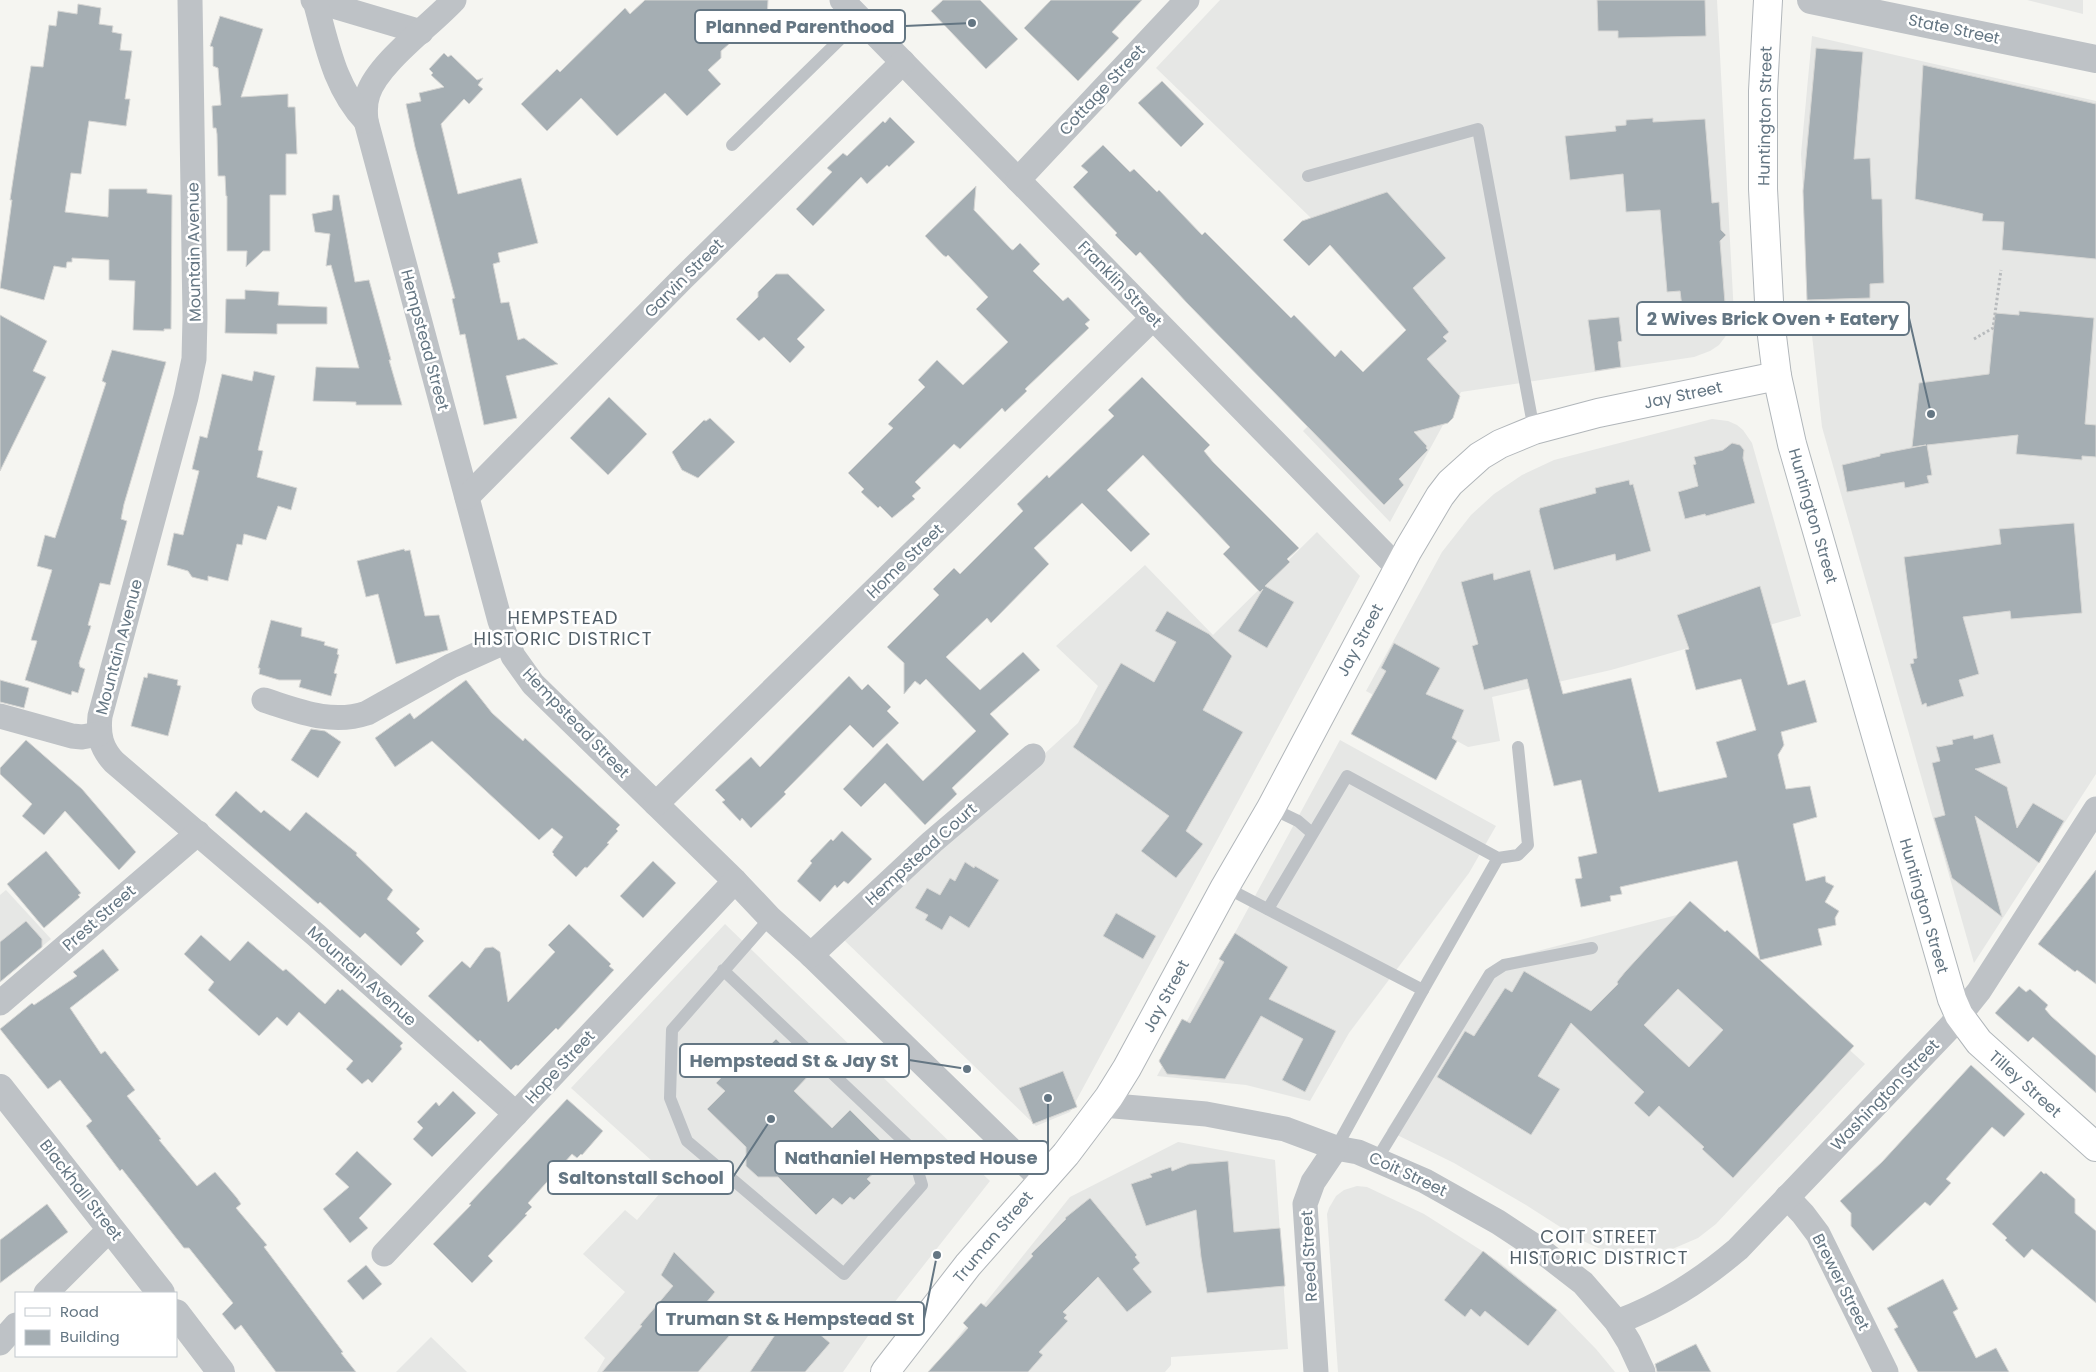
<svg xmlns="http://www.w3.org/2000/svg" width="2096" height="1372" viewBox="0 0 2096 1372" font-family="Poppins,sans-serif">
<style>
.built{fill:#e6e7e5}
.building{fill:#a5aeb3;stroke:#d6d6d4;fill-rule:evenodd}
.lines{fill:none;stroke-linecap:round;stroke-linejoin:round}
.secondary-casing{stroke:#b0b6ba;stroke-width:30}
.primary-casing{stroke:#b1b6ba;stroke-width:30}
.path{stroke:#b8bbbd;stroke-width:3;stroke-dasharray:2.5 2.5;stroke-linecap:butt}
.service{stroke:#bec2c6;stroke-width:12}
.minor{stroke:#bec2c6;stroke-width:25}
.tertiary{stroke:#bec2c6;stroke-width:28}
.secondary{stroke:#fff;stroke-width:28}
.primary{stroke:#fff;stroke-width:28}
.labels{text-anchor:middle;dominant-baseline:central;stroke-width:5;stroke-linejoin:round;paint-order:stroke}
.street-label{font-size:16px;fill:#647683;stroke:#fff}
.neighbourhood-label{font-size:18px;letter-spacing:1px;fill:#525f68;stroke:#fff}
.leader{fill:none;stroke:#647683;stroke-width:2}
.callout-dot{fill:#647683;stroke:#fff;stroke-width:2}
.callout{fill:#fff;stroke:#647683;stroke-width:2}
.callout-label{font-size:18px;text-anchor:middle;font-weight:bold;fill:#647683}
</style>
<rect width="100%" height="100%" fill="#f5f5f1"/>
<g class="built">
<path d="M1220 0H1717L1734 315 1728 333 1719 345 1710 351 1694 357 1461 392 1390 522 1303 431 1409 327 1311 218 1156 68Z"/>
<path d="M2027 0H2083V14Z"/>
<path d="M1812 36 2096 101V774L1974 963 1822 427 1811 326 1801 154Z"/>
<path d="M1712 419 1728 421 1737 425 1743 430 1752 443 1801 616 1611 670 1492 697 1500 741 1468 747 1366 691 1442 552 1471 515 1494 494 1522 475 1554 460Z"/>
<path d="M1317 532 1360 576 1070 1112 1036 1126 843 939 1078 723 1098 686 1056 646 1145 565 1213 635Z"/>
<path d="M1340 740 1496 826 1469 873 1349 1033 1310 1101 1246 1085 1157 1076Z"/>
<path d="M6 890 51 939 0 981V895Z"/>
<path d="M1696 910 1865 1064 1716 1224 1698 1238 1670 1250 1639 1255 1598 1248 1579 1239 1526 1205 1454 1163 1387 1130 1492 966 1510 958Z"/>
<path d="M725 924 990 1181 868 1336 843 1372H597L605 1358 584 1338 625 1292 583 1254 625 1210 637 1220 672 1179 571 1088Z"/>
<path d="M1178 1142 1275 1160 1288 1349 1171 1357V1365L1165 1372H930L1070 1197Z"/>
<path d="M1357 1186 1367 1187 1424 1214 1498 1261 1558 1310 1596 1349 1615 1372H1338L1327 1214 1329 1208 1336 1196 1344 1190Z"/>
<path d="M431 1337 467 1372H396Z"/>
</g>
<g class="building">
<path d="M645 0H768L767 21 751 37H737L721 51V58L708 70 721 84 687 116 665 93 617 136 581 98 547 131 521 104 557 69 560 72 625 8 630 14Z"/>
<path d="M943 0H980L1018 39 986 69 931 11Z"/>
<path d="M1051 0H1142L1112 32 1119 38 1078 81 1024 28Z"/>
<path d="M1597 0H1705L1706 36 1618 38V31H1598Z"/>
<path d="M78 4 101 8 99 24 113 26 112 32 122 34 120 50 132 51 125 99H130L126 126 89 121 81 174 71 173 65 212 108 217 109 189H147V193L172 195 171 329H164V331L133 330 135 281 109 280V260L72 258V262H67L66 268 54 266 44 300 0 288 12 200H10L16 160 31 66 43 67 49 25 56 26 58 11 77 14Z"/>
<path d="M220 16 263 29 241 97 288 94V107H295L297 154H286V195H270V251H263L246 267 247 251H227V196H226L225 176H218L217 134 216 128H213L212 106 221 105 218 68 213 66V47L210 46Z"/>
<path d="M1816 48 1863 52 1854 159 1870 158 1872 199H1882L1884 283 1870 284V298L1807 300 1803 191Z"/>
<path d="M444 53 448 57 451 55 477 80 483 78 478 85 483 89 469 104 464 99 441 124 458 194 521 178 538 243 498 253 500 262 493 264 501 303 509 302 518 340 524 338 558 364 506 376 517 418 484 425 465 334 460 335 452 299 455 298 415 147 406 104 421 101 419 93 444 87 431 75 433 73 429 69Z"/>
<path d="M1923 65 2096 104V259L2002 250 2004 222 1982 221 1983 214 1915 199Z"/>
<path d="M1162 81 1204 124 1181 147 1138 103Z"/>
<path d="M890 117 915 142 889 167 887 165 867 184 861 177 813 226 796 209 832 172 827 168 843 153 847 156 883 121 885 123Z"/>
<path d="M1653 118V122L1705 119 1712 203 1719 202 1721 230 1726 235 1720 241 1725 303 1714 304 1715 317 1688 319 1687 307H1682L1680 291 1667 292 1660 210 1626 212 1623 174 1570 180 1565 136 1616 131 1615 126 1626 125V120Z"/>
<path d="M1103 145 1130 172 1134 169 1157 192 1159 190 1202 235 1205 232 1291 318 1294 315 1335 357 1341 350 1363 372 1406 330 1330 245 1309 266 1283 240 1302 221 1387 192 1446 258 1413 288 1449 332 1443 337 1447 341 1427 359 1460 396 1453 418 1448 423 1414 432 1427 446 1426 448 1428 450 1399 479 1404 485 1384 505 1187 303 1140 252 1136 256 1115 235 1117 233 1073 187 1088 172 1081 166Z"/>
<path d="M976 186 974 210 1011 249 1013 250 1020 243 1040 264 1033 271 1063 301 1068 297 1090 320 1085 324 1089 328 1025 389 1027 391 1005 412 1002 408 960 449 954 444 915 482 921 488 912 496 915 499 892 518 880 506 878 508 861 492 864 489 848 473 893 428 888 424 925 387 918 380 937 360 963 385 1008 342 976 309 988 297 948 255 946 257 943 255 925 236Z"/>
<path d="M333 195H339L355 282 369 280 391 360H389L402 405H356V402L313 401 316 367 359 368 331 265 326 266 330 234 315 232 312 214 332 210Z"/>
<path d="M776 274H788L825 310 797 339 805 347 790 363 764 337 759 341 736 319 758 297V292Z"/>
<path d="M245 290 279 292 278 305 327 307V324H277V334L225 333 226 299H245Z"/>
<path d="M2019 311 2094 318 2085 424 2096 425V457L2082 456V460L2016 454 2018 435 1927 445 1932 475 1927 476 1929 483 1905 488 1904 482 1847 492 1842 465 1880 456V454L1926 445 1912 447 1919 383 1989 374 1995 313 2019 315Z"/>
<path d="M0 315 47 341 33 371 46 377 0 471Z"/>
<path d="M1619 317 1622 341 1618 342 1621 367 1595 371 1588 320Z"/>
<path d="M112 350 166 362 124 504 121 519 127 521 110 585 100 583 88 625 91 626 79 663 80 667 85 669 78 693 72 691 71 695 25 680 37 641 31 640 52 570 37 566 45 535 55 538 106 383 102 381Z"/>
<path d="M254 371 275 376 258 450 263 451 257 477 297 488 291 510 278 506 266 540 244 534 242 545 237 544 228 581 208 576V581L192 577 188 571 167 565 174 533 183 535 199 471 192 469 200 436 207 438 222 374 252 381Z"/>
<path d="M1142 377 1210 445 1204 451 1213 462 1299 548 1287 559 1290 562 1265 586 1294 602 1267 648 1238 631 1263 589 1260 592 1223 554 1230 547 1143 455 1107 490 1150 534 1131 552 1082 503 1034 548 1049 564 991 623 987 618 946 657 980 690 1023 652 1040 670 990 714 1009 734 952 788 957 794 925 825 885 783 861 807 843 789 887 743 923 781 976 731 926 679 920 685 915 681 904 694V663L887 647 939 595 933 589 954 568 960 574 1023 511 1017 504 1047 475 1049 478 1114 416 1108 410Z"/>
<path d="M609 397 647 434 608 475 570 438Z"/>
<path d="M710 418 735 442 698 478 682 470 672 452 704 420 706 421Z"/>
<path d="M1732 443 1740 445 1744 450 1743 458 1755 503 1706 516 1705 514 1685 519 1678 492 1698 486 1693 465 1696 464 1694 457 1723 450Z"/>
<path d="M1629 480 1630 485 1633 484 1651 551 1616 561 1615 554 1554 570 1539 511 1540 508 1596 493 1595 488Z"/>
<path d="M2074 523 2082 613 2011 619 2010 611 1963 617 1979 674 1959 680 1964 696 1927 707 1926 703 1922 705 1910 664 1914 663 1913 659 1917 658 1904 557 2001 544 1999 529Z"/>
<path d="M404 549 405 551 410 550 425 616 439 615 448 650 396 664 378 594 366 597 357 561Z"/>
<path d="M1530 570 1563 694 1631 678 1659 792 1727 777 1716 742 1756 730 1741 679 1696 690 1685 650 1689 649 1677 615 1760 586 1788 685 1805 680 1817 722 1781 732 1784 745 1778 755 1786 789 1810 786 1817 817 1793 824 1806 881 1825 876 1826 882 1834 886 1825 902 1839 911 1835 918 1836 925 1818 929 1822 945 1760 960 1737 861 1620 887 1622 894 1610 896 1611 901 1581 907 1575 879 1582 878 1578 857 1597 853 1581 780 1554 786 1527 679 1484 690 1472 646 1478 644 1461 582 1493 573 1494 580Z"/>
<path d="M1167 611 1209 634 1232 656 1203 710 1243 732 1186 831 1203 844 1176 878 1141 851 1169 816 1073 747 1121 663 1154 682 1176 642 1155 631Z"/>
<path d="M271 620 302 628 301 636 325 642 324 645 338 649 337 654 339 655 334 673 337 674 331 696 299 687 301 680H279L259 674 260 668H258Z"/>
<path d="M1394 643 1440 668 1426 694 1464 710 1452 738 1457 741 1436 780 1351 734 1386 671 1381 668Z"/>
<path d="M148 673 178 680 177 685 181 686 168 736 131 726 144 677 147 678Z"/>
<path d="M849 676 862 690 868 684 891 707 887 711 899 723 873 748 850 725 784 792 786 794 751 828 742 818 740 821 722 802 725 800 715 790 751 757 760 767Z"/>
<path d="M0 680 29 688 24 708 0 702Z"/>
<path d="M466 680 492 713 523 741 525 738 620 825 616 829 618 831 607 843 609 844 587 868 585 867 576 877 553 855 554 854 552 852 563 837 552 828 539 840 432 741 395 767 375 738 410 713 414 719Z"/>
<path d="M311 729 325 731 341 742 318 778 291 760Z"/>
<path d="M1993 734 2001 763 1975 769 2007 787 2017 828 2033 803 2064 821 2039 863 1975 816 2002 917 1952 878 1934 818 1945 815 1932 763 1940 761 1936 746 1938 747 1953 744 1952 740 1973 735 1974 739Z"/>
<path d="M26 740 82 789 136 852 119 870 65 811 44 835 22 816 32 804 0 774V768Z"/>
<path d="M236 791 261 813 264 810 290 831 306 812 357 853 356 855 393 890 387 899 420 929 416 933 424 941 401 966 365 933 360 938 320 902 318 904 215 815Z"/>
<path d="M842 831 872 859 848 884 844 881 837 888 835 885 820 902 797 881 812 863 810 861 831 839 833 841Z"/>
<path d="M46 851 81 893 78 895 80 897 44 928 7 884Z"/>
<path d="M653 861 676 883 643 918 620 896Z"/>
<path d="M965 862 974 868 975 866 999 880 969 928 950 916 942 930 925 920 928 915 915 908 927 888 940 895 950 878 955 881Z"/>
<path d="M2096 870V984L2077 970 2075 972 2038 944Z"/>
<path d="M1690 901 1725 932 1727 930 1854 1046 1733 1178 1702 1149 1704 1147 1659 1106 1649 1117 1634 1103 1644 1092 1571 1023 1538 1076 1560 1089 1531 1135 1437 1077 1465 1031 1474 1036 1505 988 1512 992 1524 971 1591 1011 1618 984 1617 982 1625 972ZM1678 989 1723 1030 1689 1067 1644 1025Z"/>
<path d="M1116 913 1156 936 1143 959 1103 936Z"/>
<path d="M26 921 42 939V947L0 982V942Z"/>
<path d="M569 924 611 964 609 966 614 970 558 1030 556 1028 518 1066 516 1065 511 1070 480 1040 478 1042 428 996 462 961 470 968 485 948 493 947 500 952 508 1002 555 952 548 945Z"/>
<path d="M1235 933 1288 967 1269 999 1336 1031 1305 1092 1282 1080 1303 1039 1261 1016 1225 1079 1167 1074 1159 1061 1182 1019 1190 1023 1224 962 1219 959Z"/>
<path d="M201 935 230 961 248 941 283 971 286 969 325 1004 338 989 340 991 342 989 403 1043 400 1046 402 1049 372 1083 368 1079 362 1084 346 1069 353 1061 299 1012 287 1026 277 1017 259 1036 208 990 214 982 184 954Z"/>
<path d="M103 949 119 970 70 1008 101 1054 105 1051 135 1090 127 1096 161 1139 159 1140 197 1186 215 1172 237 1198 241 1204 236 1208 267 1245 264 1247 343 1352 341 1353 356 1372H276L241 1325 235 1330 222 1314 233 1303 189 1248H184L122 1169 120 1171 86 1126 92 1121 60 1080 48 1089 0 1029 32 1003 34 1005 77 976 73 972Z"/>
<path d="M2019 986 2026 992 2030 989 2048 1005 2045 1009 2051 1016 2096 1056V1093L2033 1037 2028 1042 1995 1013Z"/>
<path d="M776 1039 811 1073 794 1091 832 1128 850 1110 885 1145 867 1163 876 1171 867 1179 871 1183 854 1200 850 1197 842 1205 833 1198 816 1215 778 1177H758L746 1166V1147L707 1109 725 1091 716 1083 750 1048 759 1056Z"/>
<path d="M1971 1065 2025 1114 2004 1137 1992 1127 1946 1179 1951 1183 1930 1206 1925 1202 1873 1251 1851 1226V1213L1840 1201 1882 1162Z"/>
<path d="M1063 1071 1077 1107 1033 1124 1019 1088Z"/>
<path d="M453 1091 476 1113 432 1157 413 1139 423 1128 417 1122 436 1102 439 1106Z"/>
<path d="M567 1099 603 1131 582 1155 581 1154 577 1158 572 1154 528 1203 532 1207 525 1214 527 1215 488 1256 493 1261 472 1283 433 1244 471 1205 469 1204Z"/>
<path d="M357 1151 392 1184 359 1218 368 1228 350 1243 323 1209 349 1187 335 1174Z"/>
<path d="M1228 1161 1234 1232 1280 1228 1285 1286 1207 1293 1201 1257 1196 1210 1146 1226 1131 1184 1152 1177 1150 1174 1171 1167 1172 1171 1189 1164Z"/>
<path d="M2041 1171 2044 1174 2046 1173 2075 1199V1213L2096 1231V1303L2032 1249 2024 1258 2005 1240 2007 1238 1992 1224Z"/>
<path d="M1090 1198 1137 1255 1135 1257 1140 1263 1133 1269 1152 1292 1127 1312 1098 1277 1063 1312 1067 1315 1064 1318 1068 1321 1039 1352 1043 1355 1028 1372H928L968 1328 963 1323 981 1303 986 1307 1033 1256 1031 1254 1066 1219 1065 1218Z"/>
<path d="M47 1204 68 1232 0 1283V1240Z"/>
<path d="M1483 1251 1557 1310 1528 1346 1485 1311 1480 1317 1471 1309 1465 1317 1444 1300Z"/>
<path d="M674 1252 715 1292 701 1309 730 1335 698 1372H602L642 1326 640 1325 673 1286 661 1275Z"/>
<path d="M366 1265 382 1284 363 1300 347 1281Z"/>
<path d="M1943 1279 1958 1309 1953 1312 1976 1358 1996 1348 2009 1372H1918L1894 1329 1898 1327 1887 1308Z"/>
<path d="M804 1312 822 1327 817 1332 830 1343 805 1372H750L789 1314 797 1320Z"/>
<path d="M1696 1344 1711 1372H1657L1655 1364Z"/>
</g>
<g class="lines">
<defs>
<path id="secondary" d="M1777 376 1792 444 1952 999 1959 1015 1979 1042 2096 1147"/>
<path id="primary" d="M885 1372 968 1265 1066 1154 1109 1097 1127 1068 1225 887 1271 808 1408 550 1440 496 1450 483 1480 456 1500 444 1534 430 1598 413 1777 376 1770 320 1763 189V91L1768 0"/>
</defs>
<use href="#secondary" class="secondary-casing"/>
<use href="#primary" class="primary-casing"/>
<path class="path" d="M1974 339 1993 328 2001 270"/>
<g class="service">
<path d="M732 145 861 19"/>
<path d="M1308 176 1478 129 1534 430"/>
<path d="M1271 808 1298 821 1312 833"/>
<path d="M1225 887 1423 990 1498 858"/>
<path d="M1268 909 1347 776 1498 858 1518 855 1528 845 1518 747"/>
<path d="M723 970 911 1148 922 1185 844 1274 687 1141 670 1098 672 1030 770 918"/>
<path d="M1336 1148 1423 990"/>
<path d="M1377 1159 1490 974 1504 965 1592 948"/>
</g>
<g class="minor">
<path d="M190 0 195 317 194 359 186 397 100 716C98 735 101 748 114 762L316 935 516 1114"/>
<path d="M313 0 421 32"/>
<path d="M454 0C431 25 378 63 368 94 365 102 365 112 366 121L500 621 513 656 533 684 735 881 770 918 811 955 1042 1180"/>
<path d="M842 0 1398 568"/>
<path d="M315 1C327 44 334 87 366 121"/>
<path d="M1018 180 1187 0"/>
<path d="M467 497 682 279 903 62"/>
<path d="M264 700C299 711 331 725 367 713L451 666 507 641"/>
<path d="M0 716 72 736 82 737 99 734"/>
<path d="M656 804 1153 318"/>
<path d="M811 955 932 842 1033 756"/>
<path d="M0 1003 198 833"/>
<path d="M1103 1105 1206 1114 1285 1129 1336 1148 1358 1152 1425 1181 1498 1222 1539 1249 1583 1283 1616 1321 1629 1342 1643 1372"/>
<path d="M1787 1197 1803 1214 1818 1234 1886 1372"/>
<path d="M384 1254 735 881"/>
<path d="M46 1293 111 1228"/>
<path d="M1617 1322C1664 1304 1699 1282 1738 1249L1950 1027 1979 991 2096 809"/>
<path d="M0 1343 16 1325"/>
<path d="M1316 1372 1305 1204 1313 1182 1336 1148"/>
</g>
<g class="tertiary">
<path d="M1811 0 2096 59"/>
<path d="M0 1088 161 1293"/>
<path d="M176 1313 221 1372"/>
</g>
<use href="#secondary" class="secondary"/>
<use href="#primary" class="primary"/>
</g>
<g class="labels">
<g class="street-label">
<text transform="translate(1954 29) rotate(12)">State Street</text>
<text transform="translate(1102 90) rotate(-47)">Cottage Street</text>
<text transform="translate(1765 116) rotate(-89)">Huntington Street</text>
<text transform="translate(194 252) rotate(-91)">Mountain Avenue</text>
<text transform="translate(684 278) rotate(-45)">Garvin Street</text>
<text transform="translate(1120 284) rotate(46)">Franklin Street</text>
<text transform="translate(425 340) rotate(75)">Hempstead Street</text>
<text transform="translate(1683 395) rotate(-12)">Jay Street</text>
<text transform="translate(1813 516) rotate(74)">Huntington Street</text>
<text transform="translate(905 561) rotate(-44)">Home Street</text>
<text transform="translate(1360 640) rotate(-62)">Jay Street</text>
<text transform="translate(119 647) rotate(-75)">Mountain Avenue</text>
<text transform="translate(576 723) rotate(46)">Hempstead Street</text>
<text transform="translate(921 854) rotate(-42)">Hempstead Court</text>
<text transform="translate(1924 906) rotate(74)">Huntington Street</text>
<text transform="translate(99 918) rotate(-41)">Prest Street</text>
<text transform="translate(362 976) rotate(42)">Mountain Avenue</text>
<text transform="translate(1166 996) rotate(-62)">Jay Street</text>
<text transform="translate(560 1067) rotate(-47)">Hope Street</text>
<text transform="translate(2025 1084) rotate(42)">Tilley Street</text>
<text transform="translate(1885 1095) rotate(-46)">Washington Street</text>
<text transform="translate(1408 1174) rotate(25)">Coit Street</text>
<text transform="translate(81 1190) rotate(52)">Blackhall Street</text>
<text transform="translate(993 1237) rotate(-50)">Truman Street</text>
<text transform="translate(1309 1256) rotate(-93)">Reed Street</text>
<text transform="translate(1841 1282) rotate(63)">Brewer Street</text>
</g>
<g class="neighbourhood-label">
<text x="563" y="617">HEMPSTEAD<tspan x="563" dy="21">HISTORIC DISTRICT</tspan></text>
<text x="1599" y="1236">COIT STREET<tspan x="1599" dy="21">HISTORIC DISTRICT</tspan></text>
</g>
</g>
<path class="leader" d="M972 23L905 26M1931 414L1909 318M967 1069L909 1060M1048 1098L1048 1157M771 1119L733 1177M937 1255L924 1319"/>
<g class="callout-dot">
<circle cx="972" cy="23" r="5"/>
<circle cx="1931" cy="414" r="5"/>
<circle cx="967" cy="1069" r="5"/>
<circle cx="1048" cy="1098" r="5"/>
<circle cx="771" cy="1119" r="5"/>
<circle cx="937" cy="1255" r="5"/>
</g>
<g class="callout">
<rect x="695" y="10" width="210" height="33" rx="5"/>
<rect x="1637" y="302" width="272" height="33" rx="5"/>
<rect x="680" y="1044" width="229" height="33" rx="5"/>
<rect x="775" y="1141" width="273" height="33" rx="5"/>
<rect x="548" y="1161" width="185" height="33" rx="5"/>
<rect x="656" y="1302" width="268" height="33" rx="5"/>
</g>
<g class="callout-label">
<text x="800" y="33">Planned Parenthood</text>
<text x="1773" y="325">2 Wives Brick Oven + Eatery</text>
<text x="794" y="1067">Hempstead St &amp; Jay St</text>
<text x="911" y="1164">Nathaniel Hempsted House</text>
<text x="641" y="1184">Saltonstall School</text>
<text x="790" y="1325">Truman St &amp; Hempstead St</text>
</g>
<rect x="15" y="1292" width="162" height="65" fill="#ffffff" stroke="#c1c8cd"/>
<rect x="25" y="1308" width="25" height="8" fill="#ffffff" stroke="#c1c8cd"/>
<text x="60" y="1317" font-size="15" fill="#647683">Road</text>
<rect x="25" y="1330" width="25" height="15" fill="#a5aeb3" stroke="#c1c8cd"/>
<text x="60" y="1342" font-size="15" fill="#647683">Building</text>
</svg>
